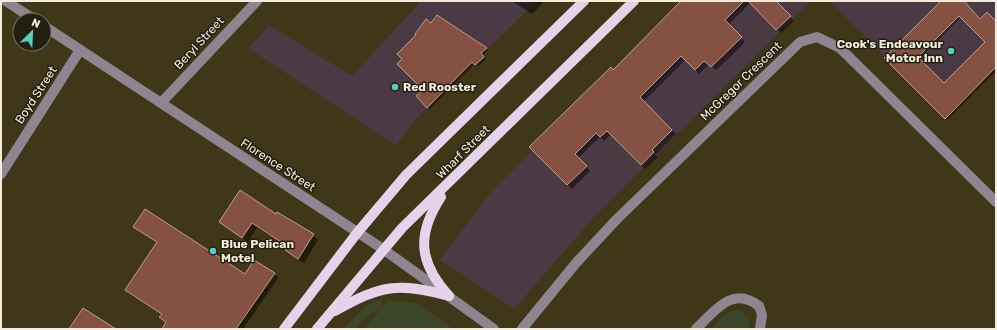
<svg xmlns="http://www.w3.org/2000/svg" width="997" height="330" viewBox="0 0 997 330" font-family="Rubik,sans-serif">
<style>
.commercial{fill:#4b3943}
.green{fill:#3c472a}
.shadow{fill:#0007;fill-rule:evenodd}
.building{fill:#845143;stroke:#c29c91;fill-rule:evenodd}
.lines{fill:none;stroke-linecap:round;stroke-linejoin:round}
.minor{stroke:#8f8591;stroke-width:10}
.major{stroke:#e7d2ec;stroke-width:10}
.poi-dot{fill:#56cec4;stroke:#221f11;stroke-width:1.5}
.labels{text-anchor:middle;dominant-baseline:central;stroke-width:3;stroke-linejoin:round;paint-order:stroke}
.street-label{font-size:12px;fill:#f2eddb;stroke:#221f11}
.poi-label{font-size:12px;font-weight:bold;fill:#f2eddb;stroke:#221f11;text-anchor:start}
</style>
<rect width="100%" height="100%" fill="#3f3718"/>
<g class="commercial">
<path d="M421 1H537L416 119 396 146 248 48 269 25 352 76Z"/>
<path d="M682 1H811L595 216 514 309 440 260 489 194Z"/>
<path d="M830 1H996V67L945 119Z"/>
</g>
<g class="green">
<path d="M382 298 381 309 388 300 417 303 453 329H365L380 310 369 314 356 329H342L365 307Z"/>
<path d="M736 310 741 311 749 320 748 329H711L725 314Z"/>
</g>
<g class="shadow">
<path d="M512 1H545L532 14Z"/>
<path d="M683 1H775L794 21 781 33 751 2 728 25 745 42 726 61 716 70 709 64 699 74 685 60 643 102 676 134 655 155 658 157 645 169 611 134 604 141 600 137 578 158 590 171 572 189 531 147 613 71Z"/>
<path d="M942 1H962L981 20 996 23V71L947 120 885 58ZM961 17 987 42 944 84 919 59Z"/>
<path d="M486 48 488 50 482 56 486 59 478 66 475 63 430 109 418 96Z"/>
<path d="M276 215 313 235 318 240 304 263 286 250 288 247 257 228 248 242 220 222Z"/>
<path d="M134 227 245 275 274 274 278 278 243 329H163L167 323 160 317 162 314 126 290 157 243Z"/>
</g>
<g class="building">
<path d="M681 1H744L725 20 742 37 711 67 704 61 695 70 681 56 640 97 672 130 652 150 654 152 641 165 607 131 600 137 596 133 575 154 587 166 567 185 529 147 611 67 613 70Z"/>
<path d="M748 1H776L791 16 776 30Z"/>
<path d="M941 1H964L980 19 987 12 996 21V67L945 119 884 58ZM959 16 985 42 944 83 918 57Z"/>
<path d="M437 15 487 48 481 53 484 57 475 65 472 62 427 108 416 96 423 90 397 64 402 59 397 54 416 35 415 34 426 19 431 23Z"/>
<path d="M240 190 276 214 277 212 314 234 298 259 285 250 287 246 252 223 242 238 219 222Z"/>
<path d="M145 209 245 274 254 260 275 273 236 329H162L166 322 159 317 162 314 125 290 157 242 133 227Z"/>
<path d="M83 308 116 329H69Z"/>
</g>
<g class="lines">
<g class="minor">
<path d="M6 1 35 20"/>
<path d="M44 26 383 249 494 329"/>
<path d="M161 103 257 1"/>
<path d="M1 174 80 50"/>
<path d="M522 329 576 263 617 219 800 42 817 37 840 48 996 202"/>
<path d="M696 329C715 311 732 285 759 306L762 315 760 329"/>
</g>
<g class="major">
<path d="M441 197C416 235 419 263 449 296"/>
<path d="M335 311C381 285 398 282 449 296"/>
<path d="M284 329 357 233 406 175 584 1"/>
<path d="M317 329 402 228 634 1"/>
</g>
</g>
<g class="poi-dot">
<circle cx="951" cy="51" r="4"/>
<circle cx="395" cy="87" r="4"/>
<circle cx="213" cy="251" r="4"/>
</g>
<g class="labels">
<g class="street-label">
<text transform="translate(199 43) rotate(-47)">Beryl Street</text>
<text transform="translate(741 81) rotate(-44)">McGregor Crescent</text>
<text transform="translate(36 95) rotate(-57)">Boyd Street</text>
<text transform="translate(463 152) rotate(-45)">Wharf Street</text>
<text transform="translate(278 165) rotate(33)">Florence Street</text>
</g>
<g class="poi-label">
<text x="943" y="44" text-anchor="end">Cook's Endeavour<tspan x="943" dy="14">Motor Inn</tspan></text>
<text x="403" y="87">Red Rooster</text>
<text x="221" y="244">Blue Pelican<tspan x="221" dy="14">Motel</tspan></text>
</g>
</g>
<rect width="997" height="330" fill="none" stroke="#f2eddb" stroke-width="4"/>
<g transform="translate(32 32) rotate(24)"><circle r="19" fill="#221f11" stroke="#757162"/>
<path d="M0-3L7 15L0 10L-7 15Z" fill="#56cec4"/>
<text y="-6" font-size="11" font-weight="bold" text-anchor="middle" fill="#f2eddb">N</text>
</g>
</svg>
